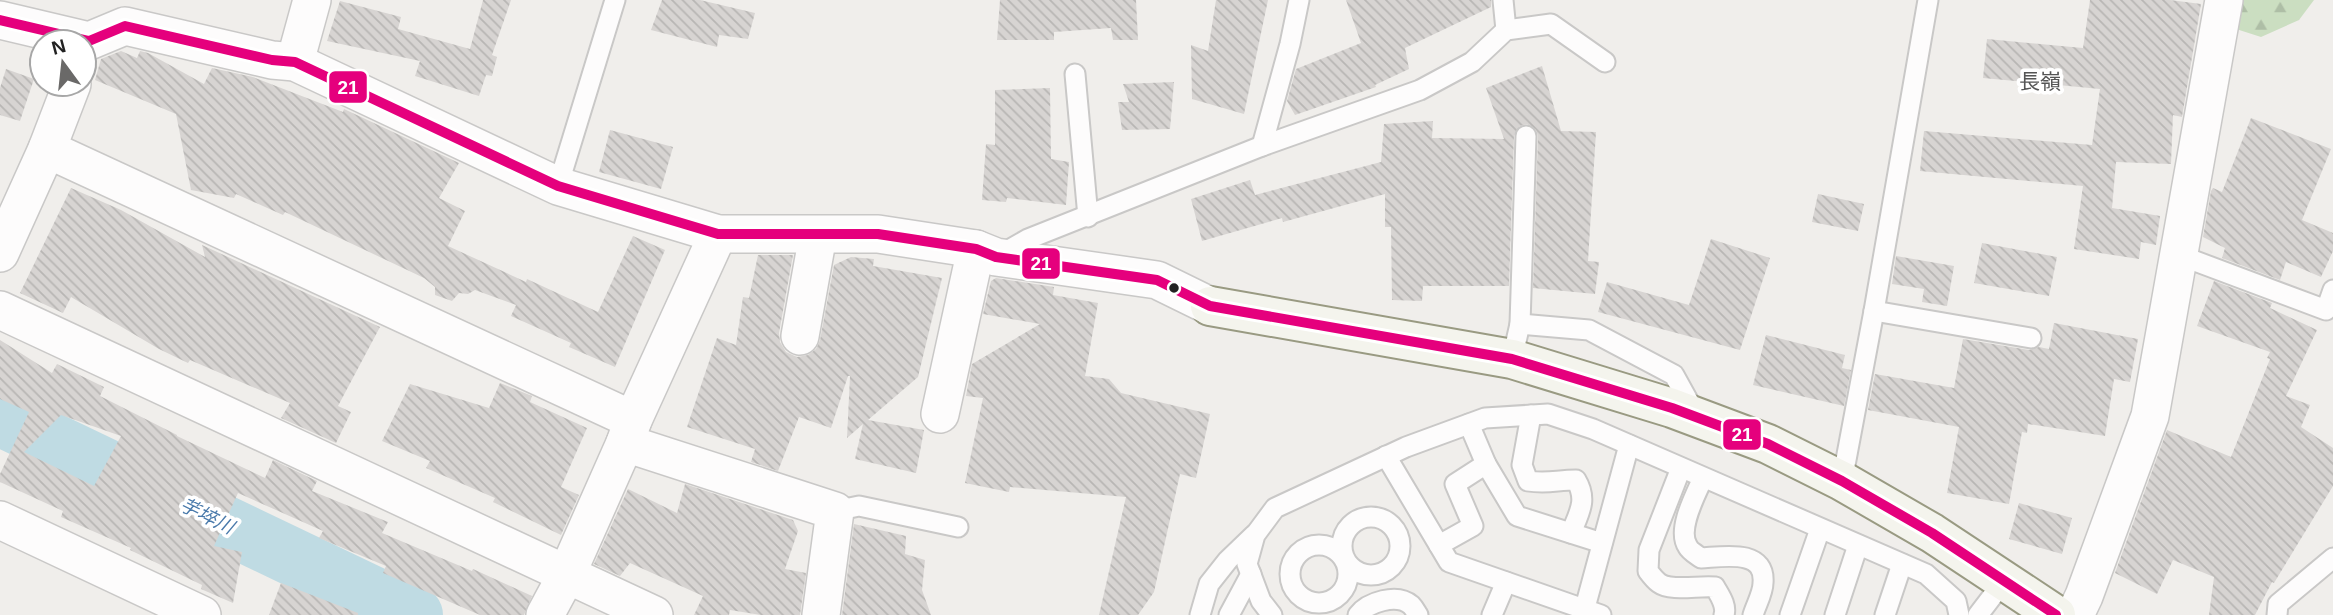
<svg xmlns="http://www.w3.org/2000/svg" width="2333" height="615" viewBox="0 0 2333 615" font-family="Helvetica,'Noto Sans JP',sans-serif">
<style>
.forest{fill:url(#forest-firs)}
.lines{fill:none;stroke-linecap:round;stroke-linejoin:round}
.river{stroke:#bfdbe3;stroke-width:58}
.building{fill:url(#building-back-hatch);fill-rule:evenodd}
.lane-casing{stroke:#c9c8c7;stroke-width:23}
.street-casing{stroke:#c9c8c7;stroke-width:40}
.secondary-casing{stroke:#999a82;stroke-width:42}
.lane{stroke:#fdfcfc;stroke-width:19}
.street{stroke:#fdfcfc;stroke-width:37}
.secondary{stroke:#f4f4ed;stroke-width:38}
.bus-1-casing{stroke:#fff;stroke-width:16}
.bus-1{stroke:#e5007d;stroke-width:10}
.bus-dot{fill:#222;stroke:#fff;stroke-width:2.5}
.labels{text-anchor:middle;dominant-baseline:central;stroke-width:7;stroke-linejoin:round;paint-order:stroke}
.water-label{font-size:19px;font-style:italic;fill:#4a7aab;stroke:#fff}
.quarter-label{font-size:21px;fill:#555;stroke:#fff}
.line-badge{stroke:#fff;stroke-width:2.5}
.badge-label{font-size:19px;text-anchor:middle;font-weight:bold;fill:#fff}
</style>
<defs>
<pattern id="forest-firs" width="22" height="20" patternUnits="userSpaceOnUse" patternTransform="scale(1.75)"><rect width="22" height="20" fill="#cbdec1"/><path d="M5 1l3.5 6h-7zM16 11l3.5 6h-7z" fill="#aebea6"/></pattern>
<pattern id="building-back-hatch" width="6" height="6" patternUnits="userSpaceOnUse" patternTransform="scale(1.75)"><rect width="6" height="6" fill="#d7d4d2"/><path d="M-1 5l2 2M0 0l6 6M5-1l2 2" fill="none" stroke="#b8b6b4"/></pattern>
</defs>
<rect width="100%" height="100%" fill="#f0eeeb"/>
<path class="forest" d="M2232 0H2314L2299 20 2261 37 2233 28Z"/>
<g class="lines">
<path class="river" d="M0 417 414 615"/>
</g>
<g class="building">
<path d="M483 0H511L492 55 497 57 492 76 486 75 479 96 415 76 420 61 327 41 340 1 401 17 398 29 470 49Z"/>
<path d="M662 0H700L755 13 748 39 719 35 717 47 651 30Z"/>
<path d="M1000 0H1136L1138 40H1113L1111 28 1054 32V40H997Z"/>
<path d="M1216 0H1268L1244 114 1192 99 1191 45 1208 51Z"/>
<path d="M1346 0H1491V7L1405 48 1409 69 1375 85 1376 87 1295 115 1287 101 1296 69 1361 43Z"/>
<path d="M2090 0H2170L2201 4 2182 117 2173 115 2171 164 2116 162 2112 208 2160 216 2156 245 2141 242 2139 259 2074 249 2083 186 1920 171 1924 131 2092 145 2100 89 1983 78 1987 39 2083 48Z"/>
<path d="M121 51 137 58 140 51 148 53 204 84 212 68 253 77 343 112 344 109 459 163 439 198 465 211 448 246 526 282 527 279 598 312 633 236 665 250 615 367 569 347 571 343 511 316 516 305 475 290 468 294 459 293 452 301 435 295V287L424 278 285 212 283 215 236 194 234 198 191 190 176 114 95 80 101 59Z"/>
<path d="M1542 66 1561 131 1596 132 1588 261 1599 262 1595 294 1533 288 1538 136 1536 130 1527 124 1520 126 1514 136 1509 286H1423L1422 301 1392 300 1391 227H1385V194L1283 222 1282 218 1202 241 1191 199 1250 180 1255 195 1381 162 1384 124 1433 121 1432 138 1504 139 1486 88Z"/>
<path d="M6 69 34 79 20 121 0 115V88Z"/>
<path d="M1174 82 1170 129 1122 130 1118 102H1129L1123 84Z"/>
<path d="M1050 88 1051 159 1069 162 1066 205 1007 198 1006 202 982 200 986 144 995 145V90Z"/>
<path d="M2251 118 2331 149 2302 220 2333 233V251L2321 277 2286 262 2280 280 2222 258 2225 248 2203 237 2211 191 2213 188 2222 192Z"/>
<path d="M610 130 673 147 661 189 599 172Z"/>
<path d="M71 188 121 210 205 257 202 245 380 327 338 406 351 412 336 443 281 418 290 403 190 360 188 363 159 349 71 297 63 313 20 293Z"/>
<path d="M1818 194 1864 204 1858 231 1812 222Z"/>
<path d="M1711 239 1770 258 1740 350 1598 312 1607 282 1689 305Z"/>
<path d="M1982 243 2057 257 2049 296 1974 283Z"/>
<path d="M758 255H793L779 333 780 342 786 352 797 357 808 355 816 349 820 340 834 265 851 257 874 259 873 266 942 278 918 377 868 420 924 430 916 473 855 459 863 424 847 438 850 376H848L831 428 799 417 778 471 751 462 755 449 687 427 717 338 736 345 743 297 749 298Z"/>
<path d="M1896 256 1954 266 1947 306 1922 302 1924 289 1892 284Z"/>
<path d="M996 278 1054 287 1053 295 1098 303 1085 376 1109 379 1121 393 1210 414 1196 478 1180 474 1154 592 1138 615H1099L1126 497 1010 487 1009 492 965 483 983 398 966 396 972 364 1040 324 983 314 991 281Z"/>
<path d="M2214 281 2272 303 2270 308 2317 330 2286 396 2310 405 2301 427 2333 448V486L2274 583 2272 582 2255 615H2209L2214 577 2173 560 2157 594 2115 573 2167 430 2231 457 2270 359 2267 358 2270 352 2197 326Z"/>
<path d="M2054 323 2138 339 2130 382 2114 379 2105 436 2028 424 2027 433 2022 432 2009 504 1947 493 1959 427 1868 410 1875 374 1954 388 1963 339 2029 350 2039 347 2049 349Z"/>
<path d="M1766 335 1845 355 1842 368 1851 370 1844 406 1753 385Z"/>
<path d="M0 340 52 373 57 364 104 387 100 396 177 435V436L265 478 273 460 317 481 312 491 388 522 382 533 472 571 473 569 532 596 524 615H480L383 573 386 566 319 538 323 531 238 493 214 546 242 552 233 603 201 589 202 585 130 550 131 548 61 517 63 511 0 482V474L29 412 0 399ZM61 415 121 436 94 486 24 452Z"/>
<path d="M500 383 532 396 530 402 587 428 561 487 579 495 561 535 493 502 495 498 426 468 430 461 382 441 410 384 489 408Z"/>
<path d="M685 484 793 520 798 531 785 569 806 573 800 615H761L730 610 729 615H694L703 596 630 563 620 576 594 564 628 489 677 513Z"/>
<path d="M2019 503 2072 518 2062 554 2009 539Z"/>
<path d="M854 524 906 536 905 554 925 560 922 590 931 615H842Z"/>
<path d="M281 583 358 613V615H269Z"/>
</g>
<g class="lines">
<defs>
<g id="lane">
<path d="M1503 0 1506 30"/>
<path d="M1075 74 1088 217"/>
<path d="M1262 146 1290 44 1299 0"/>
<path d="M558 186 615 0"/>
<path d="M1000 255 1028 239 1262 146 1420 90 1472 62 1506 30 1551 24 1605 62"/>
<path d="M2179 255 2326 310 2333 290"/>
<path d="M1874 311 2031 338"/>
<path d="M1520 324 1589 330 1674 375 1695 413"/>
<path d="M1512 359 1520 324 1526 136"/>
<path d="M1531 415 1522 465 1528 481C1548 484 1557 480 1576 480 1588 500 1579 513 1571 533"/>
<path d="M1469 424 1486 464 1517 516 1602 543"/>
<path d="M1386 456 1449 562 1601 615"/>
<path d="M1681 468 1649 550 1648 571C1651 575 1655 580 1659 583 1671 592 1700 585 1715 587 1720 596 1727 605 1724 615"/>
<path d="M1703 478C1696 494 1676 530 1688 547 1690 551 1697 555 1701 558 1722 557 1766 548 1763 583 1763 593 1756 605 1753 615"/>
<path d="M1842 481 1874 311 1928 0"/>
<path d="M835 511 859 506 958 527"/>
<circle cx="1371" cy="546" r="29"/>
<circle cx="1319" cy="574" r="29"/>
<path d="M1439 545 1473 526 1455 484 1486 464"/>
<path d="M1200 615 1209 584 1228 560 1254 535"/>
<path d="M1229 615 1251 574"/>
<path d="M1272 615 1261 601 1247 564 1255 535 1275 508 1406 447 1485 418 1548 414 1593 429 1926 574 1956 601 1959 615"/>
<path d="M1358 615C1368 602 1397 593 1411 605 1414 608 1416 612 1418 615"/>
<path d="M1492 615 1506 582"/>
<path d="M1583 615 1629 445"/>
<path d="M1790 615 1820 529"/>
<path d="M1835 615 1858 545"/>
<path d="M1885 615 1902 564"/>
<path d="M1978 615 2004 581"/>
<path d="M2277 615 2278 604 2333 558"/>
</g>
<g id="street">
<path d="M0 20 89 41 125 26 272 60 295 62 558 186 718 234H878L976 249 996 257 1157 280 1210 306"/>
<path d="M295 62 312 0"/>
<path d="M47 149 633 420"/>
<path d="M0 253 47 149 72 84"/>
<path d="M0 310 654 615"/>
<path d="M800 336 818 235"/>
<path d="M940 414 976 249"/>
<path d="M625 443 835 511 821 615"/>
<path d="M0 520 202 615"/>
<path d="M545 615 566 576 625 443 633 420 718 234"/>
<path d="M2075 615 2084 596 2150 416 2224 0"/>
</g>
<path id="secondary" d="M1210 306 1512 359 1672 408 1768 444 1842 481 1932 533 2056 615"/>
</defs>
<use href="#lane" class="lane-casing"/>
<use href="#street" class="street-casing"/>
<use href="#secondary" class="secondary-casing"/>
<use href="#lane" class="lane"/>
<use href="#street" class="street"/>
<use href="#secondary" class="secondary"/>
<defs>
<path id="bus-1" d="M0 20 89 41 125 26 272 60 295 62 558 186 718 234H878L976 249 996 257 1157 280 1210 306 1512 359 1672 408 1768 444 1842 481 1932 533 2056 615"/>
</defs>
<use href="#bus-1" class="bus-1-casing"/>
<use href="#bus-1" class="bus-1"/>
</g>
<circle class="bus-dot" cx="1174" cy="288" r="6"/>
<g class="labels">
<g class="water-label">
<text transform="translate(207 516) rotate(26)">芋埣川</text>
</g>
<g class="quarter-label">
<text x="2040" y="81">長嶺</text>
</g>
</g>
<g class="line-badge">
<rect x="328" y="70" width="40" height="34" rx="7" fill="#e5007d"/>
<rect x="1021" y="247" width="40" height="33" rx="7" fill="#e5007d"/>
<rect x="1722" y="418" width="40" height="33" rx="7" fill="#e5007d"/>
</g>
<g class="badge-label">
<text x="348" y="94">21</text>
<text x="1041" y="270">21</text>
<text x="1742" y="441">21</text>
</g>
<g transform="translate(63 63) rotate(345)"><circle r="33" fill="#ffffff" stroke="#a7a7a7" stroke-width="2"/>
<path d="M0-5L12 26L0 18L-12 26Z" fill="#6a6968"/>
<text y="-10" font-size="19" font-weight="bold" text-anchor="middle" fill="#222222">N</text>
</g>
</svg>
